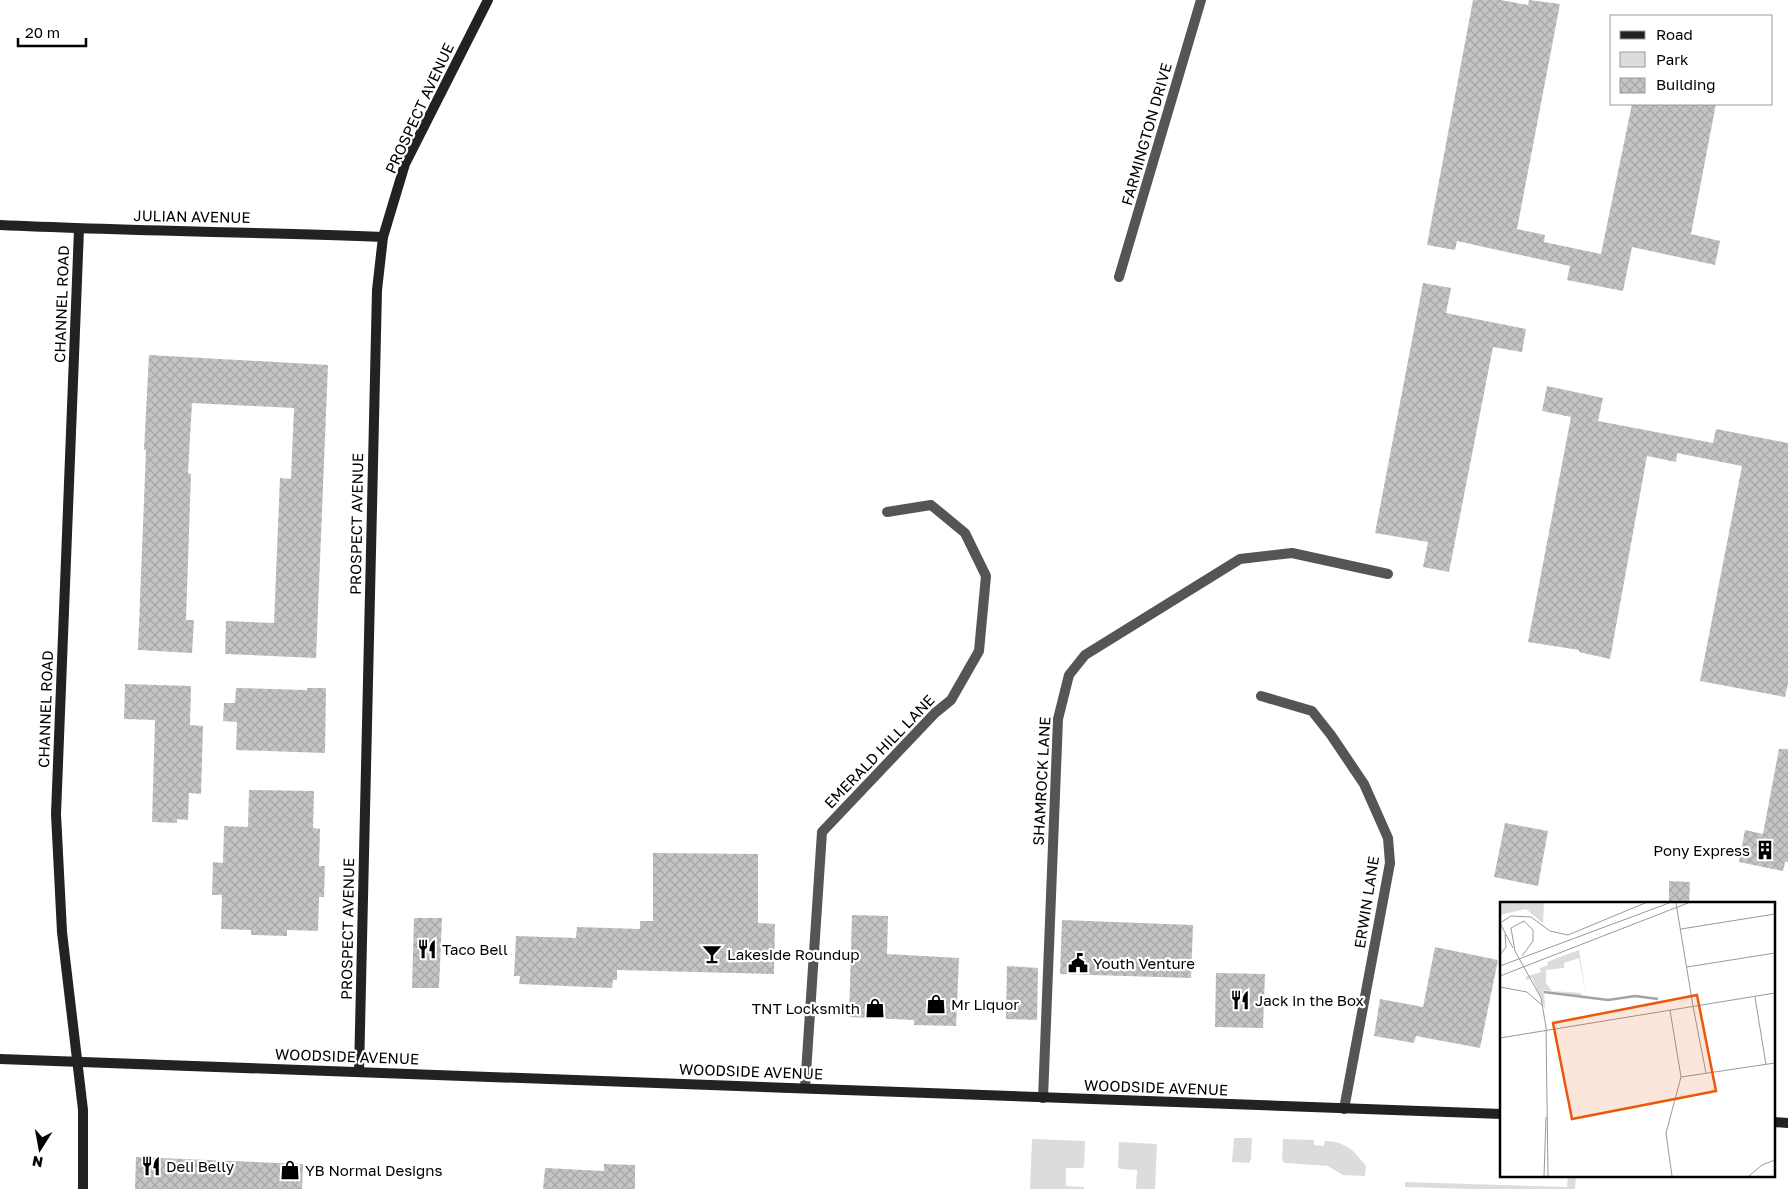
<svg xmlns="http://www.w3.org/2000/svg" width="1788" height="1189" viewBox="0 0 1788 1189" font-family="'Golos Text',sans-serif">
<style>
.green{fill:#dcdcdc}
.building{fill:url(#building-cross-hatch)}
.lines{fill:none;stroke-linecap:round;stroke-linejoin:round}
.street{stroke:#555;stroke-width:10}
.secondary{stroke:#222;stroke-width:10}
.labels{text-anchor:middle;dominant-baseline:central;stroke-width:4.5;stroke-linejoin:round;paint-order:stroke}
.street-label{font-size:15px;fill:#000;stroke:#fff}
.poi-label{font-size:15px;fill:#000;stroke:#fff;text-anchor:start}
.inset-river{fill:none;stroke:#a3a3a3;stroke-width:2.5}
.inset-road{fill:none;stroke:#999;stroke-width:1}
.view{fill:#e8590c;fill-opacity:0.15;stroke:#e8590c;stroke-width:2.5}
.inset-edge{fill:none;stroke:#000;stroke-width:2.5}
</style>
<defs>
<pattern id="building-cross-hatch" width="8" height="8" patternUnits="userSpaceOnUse" patternTransform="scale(1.25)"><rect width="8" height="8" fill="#c4c4c4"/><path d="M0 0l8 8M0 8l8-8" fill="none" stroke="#a7a7a7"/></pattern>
</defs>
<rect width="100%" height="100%" fill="#fff"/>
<g class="green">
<path d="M1234 1138H1252L1251 1159 1249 1163 1232 1162Z"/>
<path d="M1032 1139 1085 1141 1084 1167 1082 1168H1066V1186L1084 1187V1189H1030Z"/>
<path d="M1283 1139 1314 1140V1145L1324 1146 1325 1141C1347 1142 1353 1150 1366 1166L1365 1176 1343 1175 1328 1166 1285 1163 1282 1160Z"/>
<path d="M1119 1142 1157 1144 1155 1189H1136L1137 1170 1121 1169 1118 1167Z"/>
<path d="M1568 1175H1576L1575 1189H1470L1405 1187V1182L1567 1187Z"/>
</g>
<g class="building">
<path d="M1473 0H1501L1528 5 1529 0 1560 4 1517 229 1545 235 1544 242 1601 254 1632 104H1716L1691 234 1720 241 1715 265 1632 247 1623 291 1567 280 1570 266 1457 241 1455 250 1427 245Z"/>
<path d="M1423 283 1451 288 1446 313 1526 329 1522 352 1493 347 1449 572 1423 567 1428 542 1375 533Z"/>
<path d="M149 355 328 365 316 658 225 654 226 621 274 623 280 478 291 479 294 408 192 403 188 473 191 474 186 620H194L192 653 138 650 146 450H144Z"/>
<path d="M1547 386 1603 398 1598 421 1713 443 1716 429 1788 443V684L1785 697 1700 681 1742 466 1677 453 1676 462 1647 456 1610 659 1579 652V650L1528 642 1571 417 1542 411Z"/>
<path d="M125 684 191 686 190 725 203 726 201 794 189 793 188 820 177 819V823L152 822 155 720 124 719Z"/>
<path d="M236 688 307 690V688H326L325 753 236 750 237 722 223 721 224 703H235Z"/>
<path d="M1779 749H1788V862H1785L1783 871 1739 862 1745 830 1763 834Z"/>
<path d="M249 790 314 791 313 828 320 829 319 866H325L324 897H319L318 931 287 930V936L251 935V930L221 929 222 895H212L213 862 223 863 224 826 248 827Z"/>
<path d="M1505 823 1548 831 1538 886 1494 877Z"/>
<path d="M653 853 758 854V923L775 924 774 974 617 970V980H613L612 988 519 984 520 976H514L516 936 576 938 577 927 640 929V921H653Z"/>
<path d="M1669 881 1690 882 1689 903H1669Z"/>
<path d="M852 915 888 916 887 954 959 958 956 1026 914 1025V1020L849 1017Z"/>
<path d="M414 918H442L439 988H412Z"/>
<path d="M1062 920 1193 925 1191 978 1060 974Z"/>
<path d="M1435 947 1498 960 1480 1048 1416 1036 1414 1043 1374 1036 1380 999 1423 1007Z"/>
<path d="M1007 966 1038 968 1037 1020 1006 1019Z"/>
<path d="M1216 973 1265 974 1263 1028 1215 1027Z"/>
<path d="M136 1157 303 1164 302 1189H135Z"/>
<path d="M604 1164 635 1165V1189H543L545 1168 604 1171Z"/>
</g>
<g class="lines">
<g class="street">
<path d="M1119 277 1201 0"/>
<path d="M1261 696 1312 711 1331 735 1364 784 1388 838 1390 863 1344 1109"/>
<path d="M805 1088 822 832 935 713 951 700 979 651 986 576 965 533 931 505 887 512"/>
<path d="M1043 1098 1058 719 1069 675 1085 655 1240 559 1292 553 1388 574"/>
</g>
<g class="secondary">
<path d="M0 225C127 231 255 232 383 237"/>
<path d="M79 229 56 814 62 932 83 1110V1189"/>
<path d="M0 1059 1502 1114"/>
<path d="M359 1072 377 290 383 237 405 164 488 0"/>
<path d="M1774 1122 1788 1123"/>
</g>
</g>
<defs>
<symbol id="building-bare" viewBox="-9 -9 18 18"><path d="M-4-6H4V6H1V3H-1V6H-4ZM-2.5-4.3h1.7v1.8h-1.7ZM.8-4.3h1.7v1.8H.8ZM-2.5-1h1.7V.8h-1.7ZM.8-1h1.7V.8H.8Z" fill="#000" stroke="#fff" stroke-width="2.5" paint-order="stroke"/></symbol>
<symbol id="restaurant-bare" viewBox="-9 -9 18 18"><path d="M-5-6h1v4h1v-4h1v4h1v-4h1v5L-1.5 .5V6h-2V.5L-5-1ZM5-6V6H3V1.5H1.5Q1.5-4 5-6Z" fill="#000" stroke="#fff" stroke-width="2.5" paint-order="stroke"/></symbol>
<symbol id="bar-bare" viewBox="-9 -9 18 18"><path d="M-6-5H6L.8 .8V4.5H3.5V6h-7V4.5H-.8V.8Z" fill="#000" stroke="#fff" stroke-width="2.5" paint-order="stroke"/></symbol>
<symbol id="civic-bare" viewBox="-9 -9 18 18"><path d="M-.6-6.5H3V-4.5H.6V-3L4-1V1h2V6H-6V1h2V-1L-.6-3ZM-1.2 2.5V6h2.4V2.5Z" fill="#000" stroke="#fff" stroke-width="2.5" paint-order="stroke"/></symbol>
<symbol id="shop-bare" viewBox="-9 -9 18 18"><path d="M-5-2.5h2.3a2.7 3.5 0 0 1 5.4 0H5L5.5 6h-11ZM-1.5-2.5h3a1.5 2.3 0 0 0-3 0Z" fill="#000" stroke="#fff" stroke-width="2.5" paint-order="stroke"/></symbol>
</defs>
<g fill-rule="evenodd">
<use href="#building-bare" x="1751" y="836" width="28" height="28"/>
<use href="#restaurant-bare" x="413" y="935" width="28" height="28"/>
<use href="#bar-bare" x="698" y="940" width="28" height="28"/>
<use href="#civic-bare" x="1064" y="949" width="28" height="28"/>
<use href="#restaurant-bare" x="1226" y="986" width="28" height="28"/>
<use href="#shop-bare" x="922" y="990" width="28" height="28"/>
<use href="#shop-bare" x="861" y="994" width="28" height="28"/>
<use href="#restaurant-bare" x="137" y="1152" width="28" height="28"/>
<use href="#shop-bare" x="276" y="1156" width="28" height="28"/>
</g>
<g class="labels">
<g class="street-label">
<text transform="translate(419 108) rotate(-65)">PROSPECT AVENUE</text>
<text transform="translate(1146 134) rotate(-74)">FARMINGTON DRIVE</text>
<text transform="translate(192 216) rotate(1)">JULIAN AVENUE</text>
<text transform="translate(61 304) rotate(-88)">CHANNEL ROAD</text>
<text transform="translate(356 524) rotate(-89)">PROSPECT AVENUE</text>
<text transform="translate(45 709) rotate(-88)">CHANNEL ROAD</text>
<text transform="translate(879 751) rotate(-46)">EMERALD HILL LANE</text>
<text transform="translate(1041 781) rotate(-87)">SHAMROCK LANE</text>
<text transform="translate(1366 902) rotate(-81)">ERWIN LANE</text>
<text transform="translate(347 929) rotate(-89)">PROSPECT AVENUE</text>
<text transform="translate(347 1056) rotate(2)">WOODSIDE AVENUE</text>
<text transform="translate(751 1071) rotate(2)">WOODSIDE AVENUE</text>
<text transform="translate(1156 1087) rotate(2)">WOODSIDE AVENUE</text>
</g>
<g class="poi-label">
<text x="1750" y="850" text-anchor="end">Pony Express</text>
<text x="442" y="949">Taco Bell</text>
<text x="727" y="954">Lakeside Roundup</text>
<text x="1093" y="963">Youth Venture</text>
<text x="1255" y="1000">Jack in the Box</text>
<text x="951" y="1004">Mr Liquor</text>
<text x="860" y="1008" text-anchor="end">TNT Locksmith</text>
<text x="166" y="1166">Deli Belly</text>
<text x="305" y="1170">YB Normal Designs</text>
</g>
</g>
<g transform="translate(1500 902)">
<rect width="275" height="275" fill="#fff"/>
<path d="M0 1H44L43 21 26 7 0 13ZM79 48 86 94 79 56 64 61V66L46 68V81L52 89 81 91 82 94 44 88 45 107 32 76 27 78 25 75 41 70 39 64 41 66 48 63 47 60Z" fill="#dcdcdc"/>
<path class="inset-river" d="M44 90 108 98 135 94 158 97"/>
<path class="inset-road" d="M176 1 193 104M181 27 275 12M13 46 0 21 11 14 31 15 50 29 68 33 145 1M15 49 41 96 46 125 48 274M15 49 11 26 24 19 33 28V39L22 54M0 53 6 45 5 32M0 64 169 1M187 65 275 51M0 74 188 1M0 85 27 90 43 104M255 95 266 163M193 104 206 171M170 108 181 175 166 231 172 274M0 136 275 91M181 175 275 161M44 274 46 215M249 274 262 263 275 258"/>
<path class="view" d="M197 93 216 189 72 217 53 121Z"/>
<rect width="275" height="275" class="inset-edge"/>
</g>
<rect x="1610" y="15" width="162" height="90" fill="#ffffff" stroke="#999999"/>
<rect x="1620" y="31" width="25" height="8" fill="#222222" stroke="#999999"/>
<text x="1656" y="40" font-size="15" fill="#000000">Road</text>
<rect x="1620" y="52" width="25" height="15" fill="#dcdcdc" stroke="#999999"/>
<text x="1656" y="65" font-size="15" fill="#000000">Park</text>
<rect x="1620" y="78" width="25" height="15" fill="url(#building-cross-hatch)" stroke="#999999"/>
<text x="1656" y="90" font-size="15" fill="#000000">Building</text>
<g transform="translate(40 1149) rotate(191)" stroke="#ffffff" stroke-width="4" paint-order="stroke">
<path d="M0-4L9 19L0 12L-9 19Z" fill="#000000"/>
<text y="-8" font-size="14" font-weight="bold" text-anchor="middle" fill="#000000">N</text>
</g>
<path d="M18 38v8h68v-8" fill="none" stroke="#000000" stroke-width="2.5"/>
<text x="25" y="38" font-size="15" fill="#000000" stroke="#ffffff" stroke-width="4" paint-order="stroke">20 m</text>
</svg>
